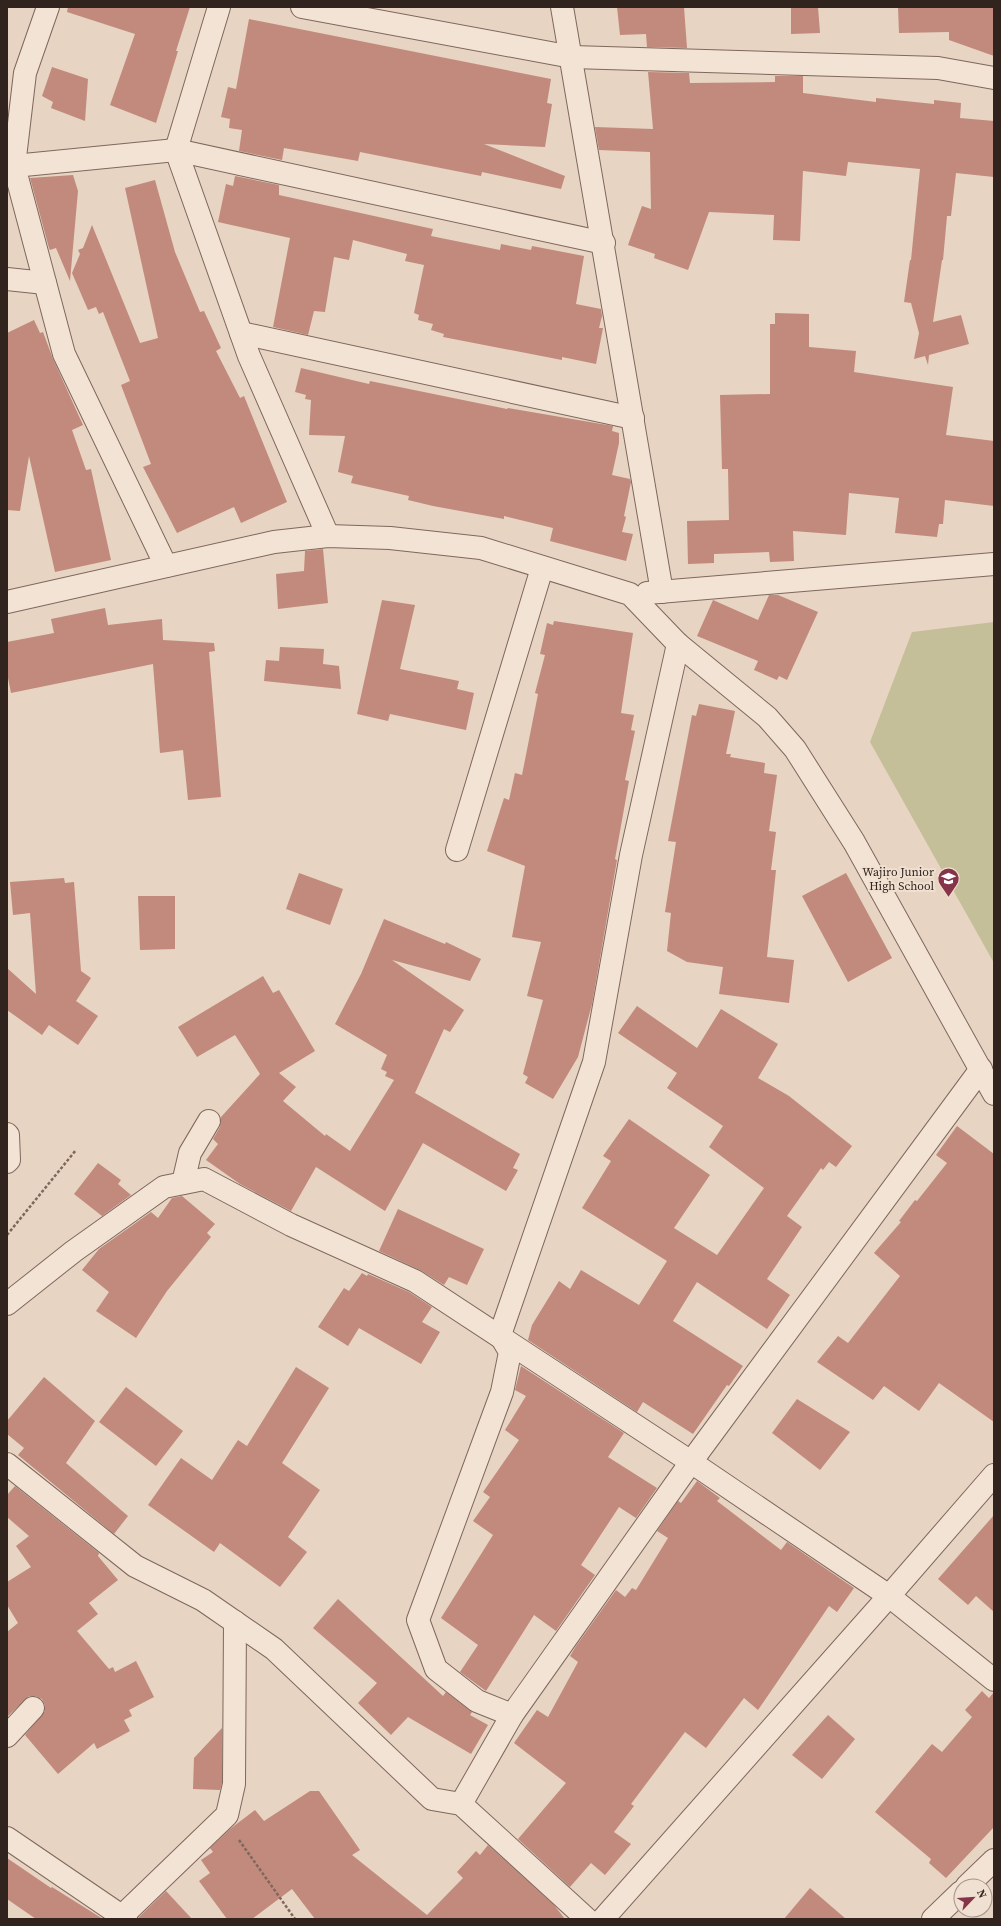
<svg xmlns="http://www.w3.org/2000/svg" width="1001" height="1926" viewBox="0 0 1001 1926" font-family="'Source Serif 4',serif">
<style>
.green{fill:#c4bf98}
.building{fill:#c18a7d}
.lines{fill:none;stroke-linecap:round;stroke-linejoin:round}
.minor-casing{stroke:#7f675c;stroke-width:24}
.path{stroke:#7f675c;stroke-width:2.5;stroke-dasharray:3 2;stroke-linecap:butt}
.minor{stroke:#f3e3d4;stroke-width:22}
.labels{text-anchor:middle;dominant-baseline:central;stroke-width:4;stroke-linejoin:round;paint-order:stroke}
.poi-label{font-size:12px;fill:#31231e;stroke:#f0e0d1;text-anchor:end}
</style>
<rect width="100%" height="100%" fill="#e7d4c3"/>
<path class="green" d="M994 622V963L870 742 912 632Z"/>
<g class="building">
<path d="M68 7H190L176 51H178L156 123 110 105 135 34 67 12Z"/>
<path d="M617 7H684L687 48 647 47 646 34 620 35Z"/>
<path d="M791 7H818L820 33 791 34Z"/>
<path d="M898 7H994V56L949 40V32L899 33Z"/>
<path d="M249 19 551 79 547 103 552 104 545 147 484 144 565 176 561 189 482 172 481 176 360 152 358 161 284 148 282 160 239 151 242 130 229 128 230 119 221 117 228 87 236 89Z"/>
<path d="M52 67 88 79 85 121 51 108 53 102 42 96Z"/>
<path d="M648 72 689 73 690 83 775 82V76H803V93L876 102V98L934 104V100L961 103 960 118 994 121V177L956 173 951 216H947L943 260H942L933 322 961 315 969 344 929 355 928 365 925 356 914 359 919 333 911 303 904 302 910 260H911L920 169 848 162 846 176 803 171 800 241 773 240 774 215 709 212 688 270 654 258 655 254 628 245 642 206 651 209 650 152 599 150 595 127 653 129Z"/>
<path d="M73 175 78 191 70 281 56 248 50 250 49 248 30 178Z"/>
<path d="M235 176 279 185V195L433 229 431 236 500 250 501 244 531 250 532 246 584 256 576 304 601 309 602 316 599 328H603L596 364 562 357V360L443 337 444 334 431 330 433 324 418 320 419 315 414 313 424 265 405 261 407 254 353 240 349 260 334 257 325 312 314 311 308 335 273 327 290 238 218 222 226 184 233 186Z"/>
<path d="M155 180 175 252 200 312 204 311 221 348 216 351 240 398 244 396 287 502 241 523 234 507 177 533 143 467 151 464 121 385 130 381 103 312 99 314 96 307 88 310 72 273 80 254 78 250 83 248 92 225 140 343 158 338 125 188Z"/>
<path d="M775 313 809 314V347L856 351 854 372 953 387 946 435 994 441V506L945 500 943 524H939L937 537 895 533 899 498 849 493 846 535 793 531 794 561 770 562 769 552 714 554V563L688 564 687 521 729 520 728 469H722L720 395 770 394V324H775Z"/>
<path d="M34 320 40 333 43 332 53 359 83 425 72 430 86 470 91 469 111 560 55 572 29 456 20 511 7 510V333Z"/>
<path d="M301 368 369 384 370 381 507 409 508 408 613 426 612 431 619 433V443L612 475 630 479 631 482 624 516 626 517 622 532 633 534 626 561 550 541 553 528 504 516V519L433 506 408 500 409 496 351 483 353 476 338 472 345 436 309 435 311 400 305 399 306 395 295 392Z"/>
<path d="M323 549 328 603 278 609 276 574 304 571 305 551Z"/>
<path d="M769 595H778L818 612 787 680 779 676 777 680 754 670 758 661 697 636 713 600 758 620Z"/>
<path d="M382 600 415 605 400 669 459 681 457 689 474 693 466 730 390 714 388 721 357 714Z"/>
<path d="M105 608 108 625 162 619 163 640 214 643 215 651 209 652 221 797 188 800 183 750 160 753 153 664 11 693 7 673V642L54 633 51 619Z"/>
<path d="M554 621 633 633 621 713 634 715 631 730 635 731 625 780 629 781 615 859 617 860 592 1004 578 1057 553 1099 525 1083 528 1077 523 1074 543 1000 527 996 541 942 512 937 525 866 487 851 504 798 509 800 515 773 522 775 538 694 535 693 545 655 540 654 547 623 553 625Z"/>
<path d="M280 647 324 649 323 664 339 666 341 689 264 681 266 660 279 661Z"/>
<path d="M699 704 735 711 726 754H731L730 757 765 763 764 773 777 775 769 831 776 832 771 870H776L767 957 794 960 789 1003 719 994 723 967 687 962 667 951 671 913 665 912 676 842 668 841 692 715 696 716Z"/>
<path d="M299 873 343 889 330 925 286 909Z"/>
<path d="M846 873 892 958 848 982 802 896Z"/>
<path d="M64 878 65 883 74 882 81 971 91 978 76 1001 98 1016 78 1045 49 1025 42 1035 7 1010V968L36 994 30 913 13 915 10 882Z"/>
<path d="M138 896H175V949L140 950Z"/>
<path d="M384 919 445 944 446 942 481 959 470 981 392 960 464 1010 450 1032 444 1029 415 1093 520 1154 513 1168 518 1170 506 1191 423 1143 385 1211 316 1167 291 1211 240 1184 206 1160 218 1144 213 1139 220 1127 221 1117 260 1074 235 1035 197 1057 178 1027 263 976 273 993 279 990 315 1051 279 1073 296 1087 283 1101 325 1136 326 1134 350 1151 394 1080 385 1076 387 1072 381 1069 387 1055 335 1024 361 974Z"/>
<path d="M637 1006 697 1048 721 1009 778 1044 758 1078 789 1096 852 1146 836 1167 829 1162 823 1170 821 1168 787 1216 802 1227 767 1279 790 1295 767 1329 697 1282 673 1321 743 1366 729 1386 727 1385 693 1434 643 1402 637 1412 528 1340 532 1325 559 1281 570 1289 581 1270 639 1305 667 1261 582 1208 611 1161 603 1156 629 1119 710 1175 674 1228 717 1255 764 1188 709 1147 723 1126 667 1088 677 1073 618 1033Z"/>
<path d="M957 1126 994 1154V1422L939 1383 919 1411 884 1386 873 1400 817 1362 838 1336 848 1343 900 1276 874 1253 901 1222 899 1221 915 1200 917 1201 947 1163 936 1155Z"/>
<path d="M98 1163 121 1180 118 1184 131 1195 102 1216 74 1194Z"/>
<path d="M182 1196 215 1224 207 1233 211 1237 167 1291 136 1338 96 1311 109 1292 82 1270 99 1249 151 1212 158 1218 172 1198Z"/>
<path d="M398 1209 484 1249 467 1285 449 1277 444 1285 420 1270 379 1251Z"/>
<path d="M362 1273 367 1276 368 1274 409 1292 432 1307 422 1322 440 1332 421 1364 359 1328 348 1346 318 1327 344 1288 349 1291Z"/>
<path d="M521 1366 624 1433 608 1457 657 1488 636 1518 619 1507 581 1565 595 1575 556 1631 534 1615 486 1691 460 1672 478 1645 441 1618 493 1535 473 1521 490 1497 483 1492 519 1440 505 1430 526 1396 515 1390Z"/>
<path d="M296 1367 329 1388 282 1463 320 1490 288 1537 307 1552 280 1587 220 1543 214 1552 148 1505 181 1458 212 1480 238 1440 247 1446Z"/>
<path d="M44 1377 95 1421 66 1463 128 1516 114 1534 18 1455 24 1448 7 1434V1421Z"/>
<path d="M126 1387 183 1431 156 1466 99 1422Z"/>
<path d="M797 1399 850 1432 820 1470 772 1433Z"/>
<path d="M697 1481 720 1498 717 1501 781 1550 787 1542 854 1588 837 1612 829 1606 758 1710 744 1698 706 1748 685 1732 631 1804 634 1806 614 1832 631 1844 605 1875 591 1863 570 1887 518 1839 566 1783 514 1743 537 1710 548 1717 578 1662 570 1656 576 1646 616 1590 625 1597 632 1588 636 1590 668 1538 657 1531 678 1501 681 1503Z"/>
<path d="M15 1486 99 1553 98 1556 118 1580 89 1603 98 1614 77 1631 109 1669 113 1667 115 1672 136 1661 154 1697 129 1710 132 1716 124 1720 130 1731 97 1749 94 1743 58 1774 25 1735 45 1711V1705L42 1699 36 1696H29L8 1716 7 1715V1632L18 1623 7 1605V1582L31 1567 16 1546 29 1536 7 1517V1495Z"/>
<path d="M994 1515V1612L976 1596 968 1605 938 1579Z"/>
<path d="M338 1599 443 1696 446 1692 472 1712 470 1715 488 1725 471 1754 408 1717 391 1735 358 1703 377 1683 313 1628Z"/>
<path d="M982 1691 989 1698 994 1692V1827L946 1878 929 1863 931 1859 875 1812 932 1744 942 1752 972 1717 965 1710Z"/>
<path d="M828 1715 855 1739 822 1779 792 1755Z"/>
<path d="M222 1728V1783L220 1790 193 1789 194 1758Z"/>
<path d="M310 1791H319L360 1850 352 1855 427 1915 463 1878 457 1872 476 1851 480 1855 488 1845 554 1905 565 1919H315L292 1889 252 1919H227L199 1881 210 1873 201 1860 213 1852 210 1848 230 1829 255 1810 264 1821Z"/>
<path d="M7 1858 51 1888 52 1887 103 1919H36L7 1899Z"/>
<path d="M810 1888 846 1919H784Z"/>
<path d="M166 1891 192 1919H138V1918Z"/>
</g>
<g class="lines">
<defs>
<g id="minor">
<path d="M48 7 25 73 14 166 64 354 166 566"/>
<path d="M219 7 176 150 249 356 328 536"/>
<path d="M302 7 572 57 938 68 994 78"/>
<path d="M562 7 662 592"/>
<path d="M14 166 176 150 604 243"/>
<path d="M7 279 45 283"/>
<path d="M241 333 633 418"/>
<path d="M647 593 994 564"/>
<path d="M7 602 274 542 328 536 390 538 481 548 630 594 678 644 767 717 795 749 854 842 994 1094"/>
<path d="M678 644 631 855 594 1062 500 1335 510 1352 502 1392 418 1620 436 1669 477 1701 512 1715 691 1462 981 1069"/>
<path d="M457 850 542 568"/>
<path d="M7 1134 8 1135 9 1160 7 1162"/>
<path d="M183 1183 190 1153 209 1121"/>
<path d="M7 1304 74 1251 164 1187 204 1179 291 1225 415 1281 691 1462 889 1596 994 1680"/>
<path d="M7 1464 135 1566 203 1600 274 1649 432 1799 461 1804 587 1919"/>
<path d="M7 1736 33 1708"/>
<path d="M461 1804 512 1715"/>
<path d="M7 1838 126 1919"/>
<path d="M967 1886 994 1860"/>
<path d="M119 1919 227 1815 234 1784 235 1622"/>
<path d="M603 1919 889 1596 994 1475"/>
<path d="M933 1919 961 1892"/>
</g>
</defs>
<use href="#minor" class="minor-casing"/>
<g class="path">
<path d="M7 1235 76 1150"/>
<path d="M239 1840 295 1919"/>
</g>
<use href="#minor" class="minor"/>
</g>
<defs>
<symbol id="school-pin" viewBox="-11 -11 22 30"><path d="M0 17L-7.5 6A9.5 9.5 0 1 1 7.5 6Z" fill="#863447" stroke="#f0e0d1"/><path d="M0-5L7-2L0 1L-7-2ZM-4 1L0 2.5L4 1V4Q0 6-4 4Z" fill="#fff"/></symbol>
</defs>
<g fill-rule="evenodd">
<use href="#school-pin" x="936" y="866" width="25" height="34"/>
</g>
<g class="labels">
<g class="poi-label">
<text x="934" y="872">Wajiro Junior<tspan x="934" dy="14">High School</tspan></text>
</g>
</g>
<rect width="1001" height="1926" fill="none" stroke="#31231e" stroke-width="16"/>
<g transform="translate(973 1898) rotate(65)"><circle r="19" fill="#f0e0d1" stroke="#a49489"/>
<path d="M0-3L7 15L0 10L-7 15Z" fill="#863447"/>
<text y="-6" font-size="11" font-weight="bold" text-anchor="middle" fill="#31231e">N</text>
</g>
</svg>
